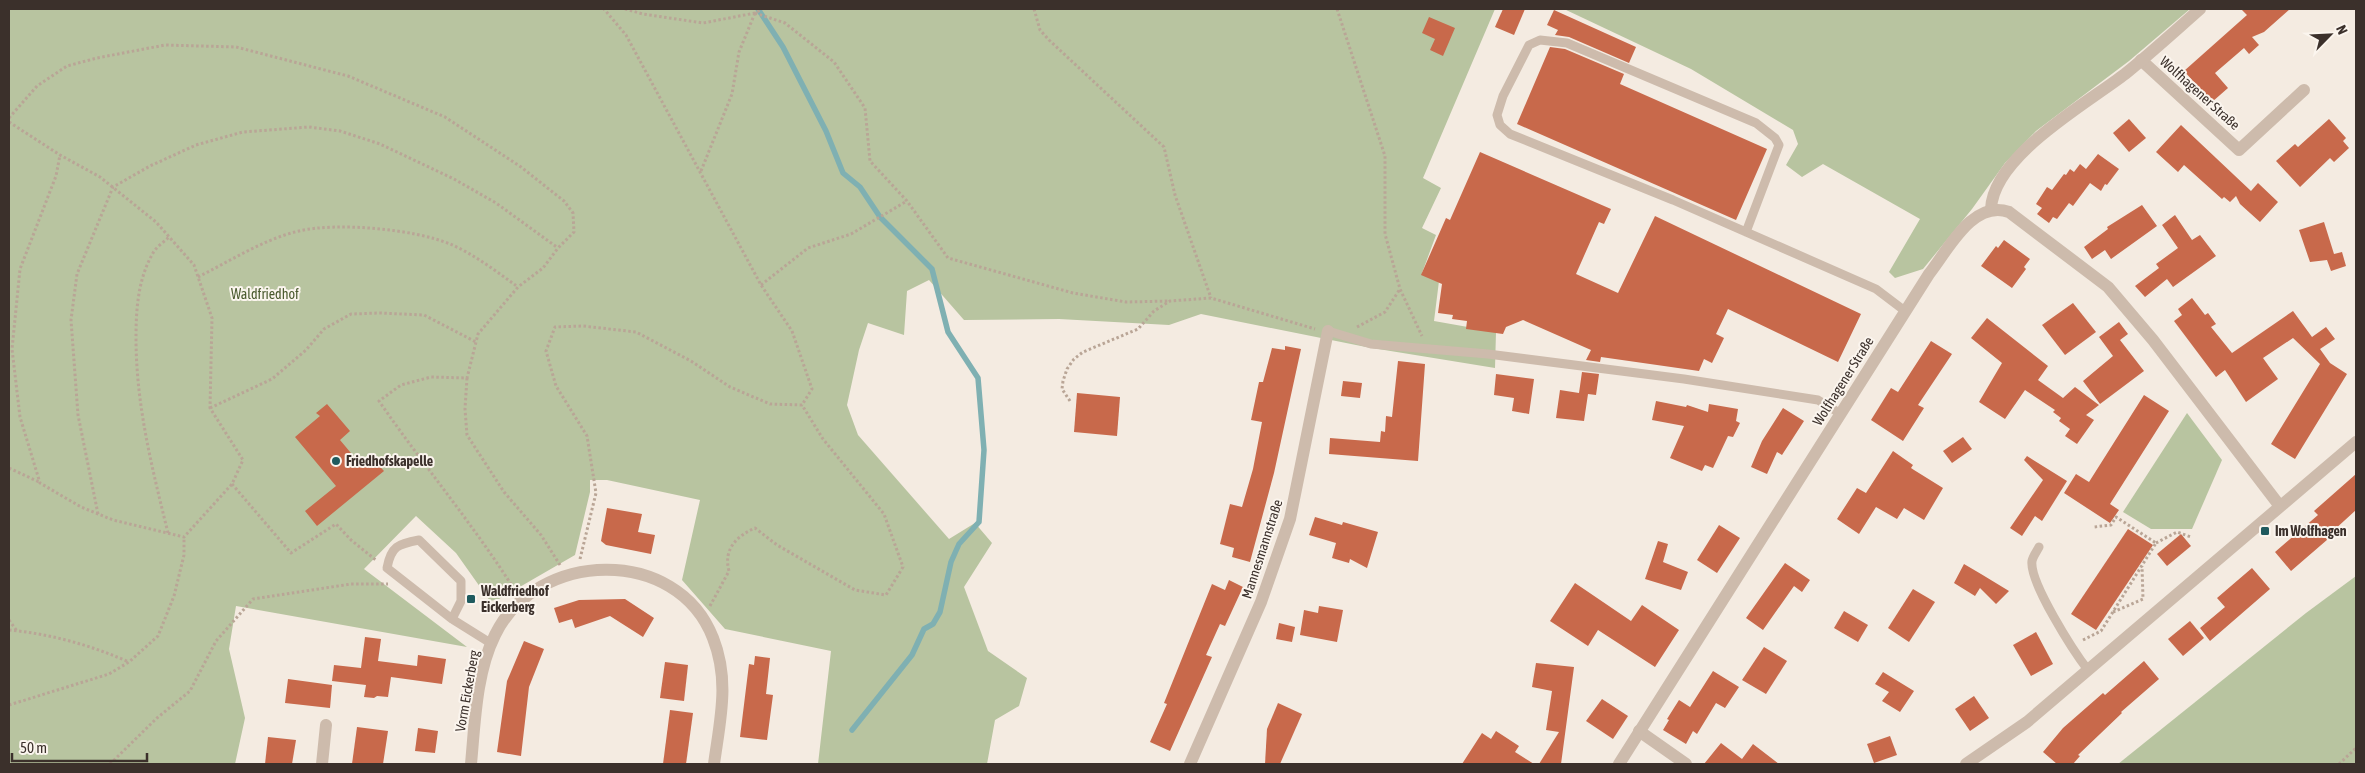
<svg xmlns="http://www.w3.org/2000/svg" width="2365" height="773" viewBox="0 0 2365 773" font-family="'Asap Condensed',sans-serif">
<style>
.green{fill:#b8c4a0}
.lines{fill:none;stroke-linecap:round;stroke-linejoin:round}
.stream{stroke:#7fb0b2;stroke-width:5.5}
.building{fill:#c8694b}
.path{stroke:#b9a596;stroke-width:3;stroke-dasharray:2.5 2.5;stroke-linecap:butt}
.service{stroke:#cdbbac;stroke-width:9}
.minor{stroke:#cdbbac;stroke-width:12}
.poi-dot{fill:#1f5a5e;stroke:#fbf5ee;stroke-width:2}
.labels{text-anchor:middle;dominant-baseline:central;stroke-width:4;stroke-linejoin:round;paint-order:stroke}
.street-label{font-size:14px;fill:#3b302b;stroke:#fbf5ee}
.park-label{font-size:14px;fill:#4a5a2e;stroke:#fbf5ee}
.poi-label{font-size:14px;font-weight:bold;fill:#3b302b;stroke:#fbf5ee;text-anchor:start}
</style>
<rect width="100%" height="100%" fill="#f4ebe1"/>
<g class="green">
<path d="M9 9H1495L1423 178 1441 188 1422 228 1436 235 1422 273 1439 281 1434 321 1496 332 1495 368 1366 347 1201 314 1169 325 1059 319 964 320 929 280 907 291 904 335 868 323 859 350 847 405 858 435 949 539 975 523 992 543 964 587 988 651 1027 678 1019 706 995 720 987 764H818L831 651 725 629 682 580 700 500 607 480H590V492L575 555 499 599 490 601 456 553 416 516 364 569 467 647 236 606 229 649 245 718 235 764H9Z"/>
<path d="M1564 9H2190L2129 61 2036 131 2005 163 1972 209 1923 269 1895 278 1889 272 1920 219 1823 164 1802 177 1786 165 1798 144 1793 130 1691 69Z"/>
<path d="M2187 413 2222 460 2192 529H2151L2123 512Z"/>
<path d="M2356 576V764H2118L2306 613Z"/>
</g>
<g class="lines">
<path class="stream" d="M758 9 783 47 826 131 843 173 860 187 880 217 932 269 948 332 978 378 984 450 979 522 959 544 951 562 940 612 933 624 924 629 912 655 852 730"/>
</g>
<g class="building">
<path d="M1503 9H1525L1514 35 1495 27Z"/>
<path d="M2241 9H2290L2264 32 2252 37 2259 45 2249 54 2244 48 2215 73 2228 88 2212 102 2184 71 2247 15Z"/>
<path d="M1554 10 1636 47 1629 63 1569 37 1555 35 1558 30 1547 25Z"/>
<path d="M1429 17 1455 28 1443 56 1430 50 1435 39 1422 33Z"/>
<path d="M1550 47 1565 49 1624 74 1620 84 1767 149 1736 220 1517 124Z"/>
<path d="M2129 119 2146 138 2129 152 2113 133Z"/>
<path d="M2329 119 2346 138 2343 141 2349 148 2334 162 2330 158 2300 187 2276 161 2295 144 2298 147Z"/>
<path d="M2181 125 2251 191 2258 183 2278 202 2260 222 2240 204 2236 196 2230 202 2224 197 2222 199 2184 165 2178 172 2156 152Z"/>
<path d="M1480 152 1611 209 1604 224 1599 222 1576 274 1618 293 1655 216 1861 314 1838 362 1728 309 1716 334 1724 338 1712 363 1704 359 1699 371 1601 357 1600 362 1586 360 1591 350 1523 320 1506 327 1503 334 1466 329 1467 321 1452 319 1453 315 1438 313 1442 284 1421 275 1446 218 1450 220Z"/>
<path d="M2098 154 2119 169 2107 185 2105 184 2101 191 2090 183 2073 206 2069 203 2057 219 2053 217 2049 223 2037 214 2042 208 2036 204 2047 187 2052 190 2064 174 2066 175 2070 169 2074 172 2080 164 2086 169Z"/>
<path d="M2142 205 2157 226 2111 259 2105 250 2092 259 2084 247 2108 229 2107 227Z"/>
<path d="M2175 215 2192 240 2200 235 2216 256 2173 287 2167 279 2145 297 2135 286 2159 268 2156 264 2178 248 2162 225Z"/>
<path d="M2324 222 2334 254 2342 252 2346 266 2331 271 2327 260 2310 262 2299 230Z"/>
<path d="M2004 240 2030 259 2024 267 2026 269 2012 288 1981 266 1996 246 1998 248Z"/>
<path d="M2192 298 2205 315 2208 313 2216 324 2211 327 2232 353 2293 311 2312 337 2326 327 2335 339 2320 349 2330 363 2347 374 2295 459 2271 444 2320 364 2293 338 2263 358 2278 379 2246 402 2225 370 2216 377 2174 321 2182 315 2178 309Z"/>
<path d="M2073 303 2096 332 2065 355 2042 325Z"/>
<path d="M1987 318 2048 366 2038 380 2063 398 2075 387 2099 405 2086 415 2094 420 2077 444 2065 436 2070 429 2059 421 2061 418 2053 412 2055 410 2025 390 2005 419 1979 402 2002 363 1971 338Z"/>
<path d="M2119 322 2128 334 2120 340 2144 371 2100 404 2083 381 2113 356 2099 337Z"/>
<path d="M1931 341 1952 354 1918 405 1924 408 1903 441 1871 420 1891 388 1898 392Z"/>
<path d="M1285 346 1301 349 1274 473 1250 562 1232 557 1234 548 1220 544 1230 504 1242 507 1253 469 1262 422 1251 420 1259 382H1263L1272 348 1285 350Z"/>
<path d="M1398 361 1425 364 1418 461 1329 454 1330 438 1380 442 1381 431 1385 432 1386 416 1392 417Z"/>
<path d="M1582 372 1599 374 1596 395 1588 394 1584 421 1556 418 1560 390 1579 393Z"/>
<path d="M1496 374 1534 379 1529 414 1512 411 1514 398 1494 395Z"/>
<path d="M1343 381 1362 383 1360 398 1341 396Z"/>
<path d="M1077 393 1120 397 1117 436 1074 432Z"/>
<path d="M2144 395 2169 411 2110 504 2119 510 2110 523 2064 493 2076 474 2089 482Z"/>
<path d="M1656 401 1686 407 1687 405 1708 412 1709 404 1738 409 1736 421 1740 423 1733 437 1728 436 1713 468 1705 465 1702 471 1670 458 1684 426 1652 420Z"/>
<path d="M327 404 350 431 340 440 361 465 371 457 384 471 317 526 305 511 336 486 295 437 320 416 316 413Z"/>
<path d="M1783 408 1804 421 1782 455 1777 452 1767 474 1751 467 1762 441Z"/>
<path d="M1963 437 1972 449 1952 463 1943 451Z"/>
<path d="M1893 451 1913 465 1911 468 1914 470 1943 488 1924 520 1904 508 1897 519 1876 507 1859 534 1837 519 1857 488 1866 493Z"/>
<path d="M2027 456 2067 481 2042 521 2035 516 2022 536 2010 528 2043 480 2024 460Z"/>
<path d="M2356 474V510L2333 531 2335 533 2291 571 2275 552 2318 515 2314 511Z"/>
<path d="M607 508 642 514 638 532 655 535 651 554 606 545 601 541Z"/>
<path d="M1315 517 1342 525 1343 522 1378 532 1367 568 1350 559 1349 563 1332 558 1336 543 1309 535Z"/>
<path d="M1719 525 1740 538 1717 573 1697 560Z"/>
<path d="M2128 529 2153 545 2096 630 2071 614Z"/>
<path d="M2181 534 2191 546 2167 566 2157 554Z"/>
<path d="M1658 541 1668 544 1663 562 1688 572 1681 590 1645 579Z"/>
<path d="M1785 563 1810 580 1802 592 1794 586 1763 630 1746 618Z"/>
<path d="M1964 564 1981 574 2009 591 1996 604 1980 588 1975 596 1954 583Z"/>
<path d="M2252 568 2270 589 2210 641 2200 628 2225 607 2217 598Z"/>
<path d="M1229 580 1243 587 1225 626 1220 624 1206 655 1212 657 1170 751 1150 742 1167 704 1164 703 1212 584 1225 590Z"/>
<path d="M1575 583 1631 621 1642 605 1679 630 1655 667 1598 630 1588 646 1550 621Z"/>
<path d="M1913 589 1935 602 1909 642 1888 628Z"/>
<path d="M625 599 654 618 643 637 610 616 575 628 572 619 559 623 554 608 579 600Z"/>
<path d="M1319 606 1343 610 1337 642 1300 635 1304 610 1318 613Z"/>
<path d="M1844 611 1868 625 1858 642 1834 628Z"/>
<path d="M2190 621 2204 638 2183 656 2168 639Z"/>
<path d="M1279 623 1295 627 1292 642 1276 639Z"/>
<path d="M2036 632 2053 664 2031 676 2013 645Z"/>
<path d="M365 637 381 639 378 661 417 666 418 655 446 659 442 684 391 677 388 697 377 696 374 698 364 697 366 685 332 681 334 665 361 668Z"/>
<path d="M524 641 544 649 529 687 521 756 497 752 507 681Z"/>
<path d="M1764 647 1787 661 1766 694 1742 680Z"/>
<path d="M755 656 770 658 766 694 773 695 767 740 740 737 749 664 754 665Z"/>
<path d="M2144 661 2159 679 2121 712 2122 713 2078 755 2080 756 2073 764H2057L2043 752 2063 728 2103 693 2105 695Z"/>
<path d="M665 662 688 665 684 701 660 698Z"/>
<path d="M1536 663 1574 667 1561 764H1539L1559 732 1546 730 1552 691 1532 687Z"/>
<path d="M1713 671 1739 687 1725 708 1716 703 1697 734 1693 731 1686 744 1663 730 1669 720 1667 719 1679 700 1690 707Z"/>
<path d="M1883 672 1914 691 1900 712 1882 701 1889 692 1875 684Z"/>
<path d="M288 679 332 685 330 708 285 703Z"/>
<path d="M1974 696 1989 718 1970 731 1955 709Z"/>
<path d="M1602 699 1628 716 1613 739 1586 721Z"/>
<path d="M1278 703 1302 714 1280 764H1265L1267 729Z"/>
<path d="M670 710 693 713 686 764H663Z"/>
<path d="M357 727 388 731 383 764H352Z"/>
<path d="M418 728 438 731 435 753 415 751Z"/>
<path d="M1496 731 1519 746 1515 752 1534 764H1462L1482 733 1491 739Z"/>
<path d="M1890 736 1897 755 1874 763 1867 744Z"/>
<path d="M268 737 296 740 292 764H265Z"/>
<path d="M1721 743 1742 759 1753 744 1779 764H1704Z"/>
</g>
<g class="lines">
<g class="path">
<path d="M625 9 643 14 703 23 755 13 762 9"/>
<path d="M1034 9 1040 30 1049 40 1164 147 1175 195 1211 298"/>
<path d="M1337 9 1385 156V234L1400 289 1422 336"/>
<path d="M755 13 785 23 834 62 865 108 870 161 907 201 948 258 1073 293 1126 302 1170 301"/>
<path d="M9 118 37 86 67 66 97 58 165 45 236 47 348 76 445 117 521 167 564 201 573 213 574 232 558 248 543 268 518 287 478 334 467 378 431 377 401 385 379 401C423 465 473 524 514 589"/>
<path d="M9 122 60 155 100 177 156 222 194 265 212 318 210 408 243 460 232 484 184 537 113 520 81 507 40 483 20 417 12 349 20 269 56 176 60 155"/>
<path d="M701 171 732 94 739 52 755 13"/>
<path d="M198 277C230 261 264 239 299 231 337 222 414 229 450 244 474 254 497 272 518 287"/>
<path d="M761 285 808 248 851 234 907 201"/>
<path d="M1357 327 1385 312 1400 289"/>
<path d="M467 378 465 409 467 435 504 492 541 535 560 565"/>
<path d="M1070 401 1062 389 1063 381 1067 369 1074 359 1083 352 1138 329 1154 311 1170 301 1211 298 1315 329"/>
<path d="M210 408 272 379 306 350 324 329 351 314 380 313 424 315 476 342"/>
<path d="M9 468 39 482"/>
<path d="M232 484 291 553 336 524 351 540 377 561"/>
<path d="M98 514 78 415 71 320 77 274 113 187 150 166 196 145 243 132 309 127 340 131 380 144 454 179 496 203 558 248"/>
<path d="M168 533C152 468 136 405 136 338 136 309 138 279 153 253 156 247 164 242 169 237"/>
<path d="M2156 543 2177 532 2191 537"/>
<path d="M580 559 596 493 587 436 556 386 546 351 555 327 583 326 636 332 691 361 730 387 770 404 802 405 812 389 792 331 761 285 626 35 604 9"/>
<path d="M710 606 729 571C723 549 737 536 755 528L777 545 855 590 886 595 903 567 884 514 823 439 802 405"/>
<path d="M2113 612 2143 599 2142 566"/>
<path d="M9 620 17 631"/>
<path d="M9 630C51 634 90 645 129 662"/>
<path d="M2083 640 2101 631 2156 543 2116 517 2111 525 2094 527"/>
<path d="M9 705 109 674 129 662 158 636 174 596 184 555V537"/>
<path d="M110 764 157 718 190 691 216 641 253 599 351 584H388"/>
<path d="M2339 764 2356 748"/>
</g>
<g class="service">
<path d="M1746 232 1779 145 1775 138 1756 123 1567 43 1540 40 1529 45 1503 96 1497 115 1500 125 1510 134 1673 200 1876 289 1905 311"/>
<path d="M1328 331 1371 344 1488 354 1684 379 1818 400 1841 414"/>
<path d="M2039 547C2037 551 2033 556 2032 561 2029 582 2074 652 2088 670"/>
<path d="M452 619 461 601V581L419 540C398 544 391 546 387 568L452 619 492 644"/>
</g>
<g class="minor">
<path d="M2141 60 2239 150 2304 90"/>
<path d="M1991 209C1993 156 2086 104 2125 74 2151 53 2175 31 2200 9"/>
<path d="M1639 731 1686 764"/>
<path d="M322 764 326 725"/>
<path d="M471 764C475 722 476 673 495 635 536 550 677 545 713 638 730 681 720 720 714 764"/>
<path d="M1190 764 1261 602 1290 519 1328 331"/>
<path d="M1619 764 1929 274C1948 250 1973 199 2009 212L2108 287 2153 340 2279 505"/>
<path d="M1966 764 2027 722 2356 442"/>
</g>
</g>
<g class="poi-dot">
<circle cx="336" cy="461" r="5"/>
<rect x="2260" y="526" width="10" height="10" rx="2.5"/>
<rect x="466" y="594" width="10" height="10" rx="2.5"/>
</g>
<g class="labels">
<g class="street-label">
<text transform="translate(2200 93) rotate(42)">Wolfhagener Straße</text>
<text transform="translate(1843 381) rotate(-58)">Wolfhagener Straße</text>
<text transform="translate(1262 549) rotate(-72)">Mannesmannstraße</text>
<text transform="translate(467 691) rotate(-80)">Vorm Eickerberg</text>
</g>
<g class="park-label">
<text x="265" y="294">Waldfriedhof</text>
</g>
<g class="poi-label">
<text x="346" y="461">Friedhofskapelle</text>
<text x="2275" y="531">Im Wolfhagen</text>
<text x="481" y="591">Waldfriedhof<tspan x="481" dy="16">Eickerberg</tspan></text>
</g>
</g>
<rect width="2365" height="773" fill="none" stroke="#3b302b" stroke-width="20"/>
<g transform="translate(2330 35) rotate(66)" stroke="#fbf5ee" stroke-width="4" paint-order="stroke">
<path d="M0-4L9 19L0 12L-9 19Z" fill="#3b302b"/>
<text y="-8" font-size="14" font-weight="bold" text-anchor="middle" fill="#3b302b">N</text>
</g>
<path d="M12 753v8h135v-8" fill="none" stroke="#3b302b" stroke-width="2.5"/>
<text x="20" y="753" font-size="15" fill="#3b302b" stroke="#fbf5ee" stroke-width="4" paint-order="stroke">50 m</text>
</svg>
